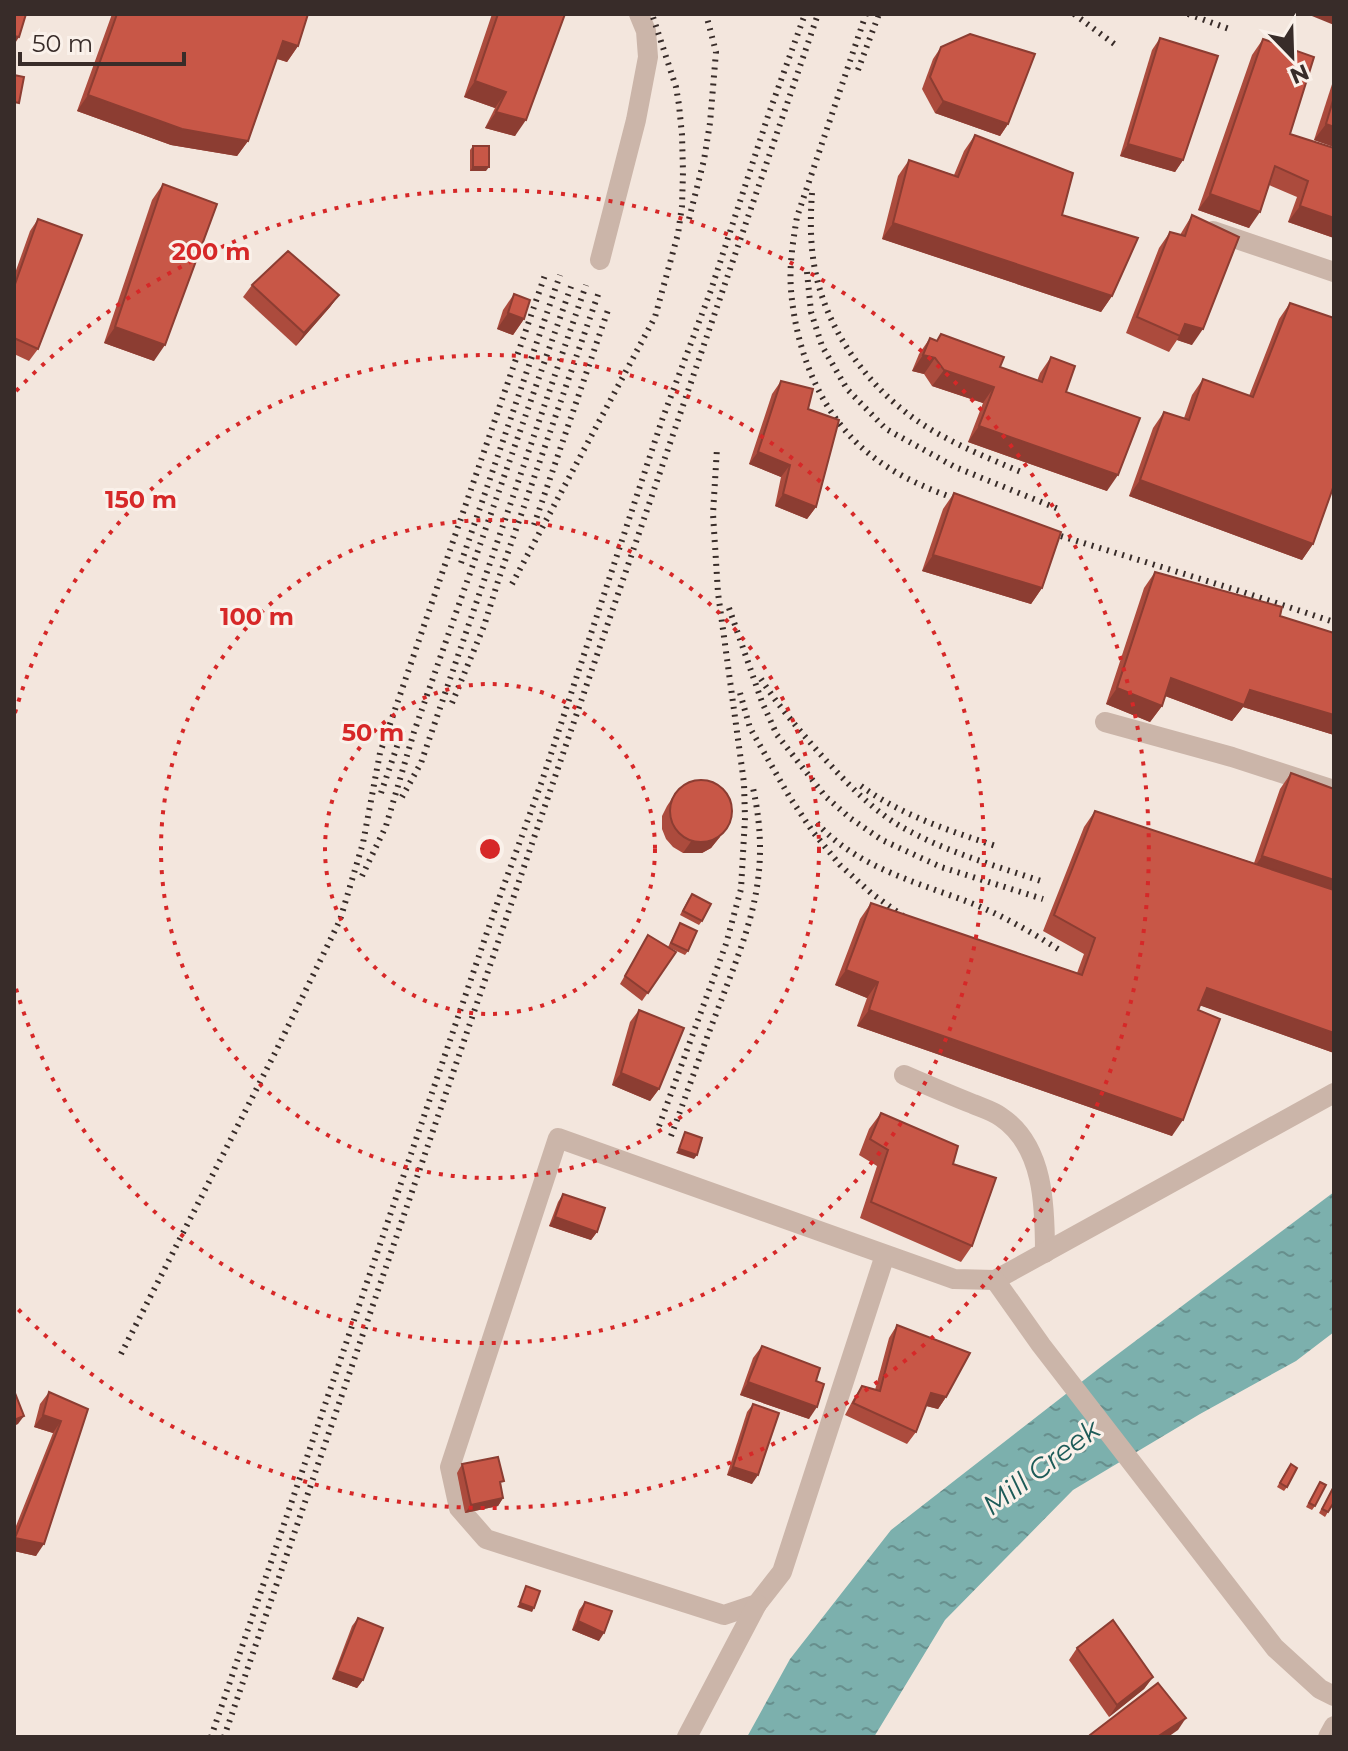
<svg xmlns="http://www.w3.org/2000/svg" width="1348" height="1751" viewBox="0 0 1348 1751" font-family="Montserrat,sans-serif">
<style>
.water{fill:url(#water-ripples)}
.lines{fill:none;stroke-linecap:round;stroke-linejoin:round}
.minor{stroke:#cbb5a9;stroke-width:20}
.rail{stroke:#382c29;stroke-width:6;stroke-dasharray:2 6;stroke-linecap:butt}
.wall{fill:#ac4b3d}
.shaded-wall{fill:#8c3d32}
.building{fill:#c85747;stroke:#8c3d32;stroke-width:2}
.ring{fill:none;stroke:#d62828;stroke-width:4;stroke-dasharray:4 8}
.labels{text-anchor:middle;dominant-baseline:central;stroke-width:6;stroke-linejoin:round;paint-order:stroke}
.water-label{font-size:28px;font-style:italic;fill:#1d5b58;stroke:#faf1ea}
.centre{fill:#d62828;stroke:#faf1ea;stroke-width:4}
.ring-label{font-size:24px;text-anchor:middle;font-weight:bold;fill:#d62828;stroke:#faf1ea;stroke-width:6;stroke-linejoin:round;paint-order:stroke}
</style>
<defs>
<pattern id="water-ripples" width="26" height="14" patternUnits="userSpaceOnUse" patternTransform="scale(2)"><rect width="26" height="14" fill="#7cb0ad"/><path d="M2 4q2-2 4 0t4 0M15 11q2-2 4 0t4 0" fill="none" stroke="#678f8d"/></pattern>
</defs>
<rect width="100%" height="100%" fill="#f3e6dd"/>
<path class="water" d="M1334 1192V1332L1296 1361 1200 1414 1073 1490 945 1620 874 1737H747L790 1659 891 1530 1102 1366Z"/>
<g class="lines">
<g class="minor">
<path d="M1213 231 1334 272"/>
<path d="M600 260 636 120 648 57 646 31 639 14"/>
<path d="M1105 722 1232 757 1334 790"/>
<path d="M904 1075C927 1085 950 1095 973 1104 982 1108 993 1111 1001 1117 1044 1146 1045 1206 1045 1253"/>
<path d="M885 1255 782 1572 757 1604 724 1615 486 1539 459 1508 450 1467 558 1138 954 1279 995 1280 1334 1093"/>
<path d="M995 1280 1041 1345 1275 1648 1320 1689 1334 1696"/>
<path d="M687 1737 757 1604"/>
<path d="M1328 1737 1334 1726"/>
</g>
<g class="rail">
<path d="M866 14 797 217C793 241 789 266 791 290 796 352 822 418 872 456 901 479 936 492 970 504"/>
<path d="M1074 14 1117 46"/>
<path d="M1188 14 1232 30"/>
<path d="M858 70 879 14"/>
<path d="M812 193C810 221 810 251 817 279 831 337 872 391 922 424 953 444 988 458 1021 472"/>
<path d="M689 219 704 160 710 123 716 52 706 14"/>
<path d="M807 272 811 312 822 346 847 389 886 429 955 467 1061 510"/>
<path d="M534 525 608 310"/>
<path d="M1038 529 1243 592 1334 622"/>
<path d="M461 563 560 275"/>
<path d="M512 584 655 317 678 234 682 206 683 172 682 135 679 105 676 87 652 14"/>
<path d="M729 608 762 702 777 735 825 796 850 818 882 840 941 867 1043 899"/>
<path d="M761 679C779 707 800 731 822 756 849 785 875 814 911 832 953 854 999 867 1044 882"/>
<path d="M740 693 750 728 789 796 813 832 840 865 871 893 914 924"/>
<path d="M452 703 484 626 499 578 600 289"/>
<path d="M861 786C903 816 950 831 999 847"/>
<path d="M381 793 403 729"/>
<path d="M402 797 421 763 586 285"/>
<path d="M817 823C858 869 921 883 976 905 1005 917 1031 932 1058 949"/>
<path d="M362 876 386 826 414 732 573 281"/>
<path d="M659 1126 726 944 741 889 745 818 744 783 718 593 713 514 717 448"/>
<path d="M671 1136C686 1096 700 1055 716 1014 747 932 773 879 753 788"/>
<path d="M121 1354 277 1049 340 920 363 843 380 753 546 272"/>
<path d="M211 1737 493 915 542 781 662 420 711 290 768 116 805 14"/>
<path d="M224 1737 818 14"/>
</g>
</g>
<g class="wall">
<path d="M112 14H308L298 46 287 62 277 59 248 141 237 156 171 145 77 111Z"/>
<path d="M492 14H565L515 136 485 128 495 108 464 97Z"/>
<path d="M1160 38 1183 160 1175 172 1120 156 1152 50Z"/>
<path d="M1263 39 1290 134 1334 238 1288 222 1297 197 1269 185 1249 228 1198 210 1252 55Z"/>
<path d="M941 47 1008 124 1000 136 935 113 922 89 933 59Z"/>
<path d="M1334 78V147L1314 140Z"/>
<path d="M975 135 1062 215 1112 296 1101 312 882 239 898 176 909 160 954 175 964 151Z"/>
<path d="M473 146 486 171H470V150Z"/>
<path d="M163 184 154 361 104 343 152 200Z"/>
<path d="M1192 215V345L1177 340 1169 352 1126 333 1159 248 1170 232 1180 235Z"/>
<path d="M38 219V349L29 361 14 354V276L30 231Z"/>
<path d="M252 285 339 295 330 307 296 346 243 297Z"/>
<path d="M514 294 524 319 513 335 497 329 503 310Z"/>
<path d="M1290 303 1313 544 1302 560 1129 496 1153 428 1164 412 1184 418 1192 395 1203 379 1249 396 1279 319Z"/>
<path d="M930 338 1000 367 1037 381 1040 373 1051 357 1107 491 968 442 983 403 932 386 924 374 912 371 919 354Z"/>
<path d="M781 381 808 409 816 507 807 519 775 506 781 477 749 464 772 394Z"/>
<path d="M954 493 1042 588 1031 604 922 571 943 509Z"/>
<path d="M1155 572 1280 616 1334 633V735L1243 707 1232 721 1165 696 1162 706 1150 722 1106 704 1144 588Z"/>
<path d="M1291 773 1334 1053 1200 1005 1172 1136 857 1026 867 998 835 985 860 919 871 903 1077 973 1084 954 1043 931 1084 827 1095 811 1254 863 1280 789Z"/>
<path d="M675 794 720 837 711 848 702 853H683L673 847 666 839 662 829V816L667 806Z"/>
<path d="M689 898 702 921 699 925 680 915Z"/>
<path d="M680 923 688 951 685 955 668 947Z"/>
<path d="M648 935 676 952 642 1001 620 984Z"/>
<path d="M639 1010 659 1089 650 1101 612 1085 630 1022Z"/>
<path d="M881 1113 953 1164 972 1246 961 1262 860 1218 877 1166 859 1155 869 1129Z"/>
<path d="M563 1194 597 1232 591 1240 549 1226 558 1202Z"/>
<path d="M897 1325 946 1397 938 1409 926 1406 916 1432 907 1444 845 1415 854 1398 862 1386 875 1390 889 1338Z"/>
<path d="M762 1346 816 1381 809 1419 740 1395 753 1358Z"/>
<path d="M49 1392 88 1409 36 1556 14 1551V1531L53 1433 34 1427 40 1404Z"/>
<path d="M753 1404 752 1484 727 1475 747 1412Z"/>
<path d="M462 1464 501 1486 503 1498 498 1506 465 1513 457 1473Z"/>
<path d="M1288 1468 1287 1487 1284 1491 1277 1487Z"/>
<path d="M1320 1482 1315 1506 1312 1510 1306 1507Z"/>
<path d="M1333 1488 1328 1512 1325 1517 1319 1513Z"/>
<path d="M585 1602 599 1641 572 1630 579 1610Z"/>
<path d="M358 1618 363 1680 357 1688 332 1679 352 1626Z"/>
<path d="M1077 1648 1153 1677 1144 1689 1109 1717 1069 1660Z"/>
</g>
<g class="shaded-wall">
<path d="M1307 14H1334V25Z"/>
<path d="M14 36 19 37 14 45Z"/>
<path d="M283 41 298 46 287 62 272 57Z"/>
<path d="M475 81 506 92 495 108 464 97Z"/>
<path d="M88 95 248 141 237 156 171 145 77 111Z"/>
<path d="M943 101 1008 124 1000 136 935 113Z"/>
<path d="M496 112 526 120 515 136 485 128Z"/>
<path d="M1326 124 1334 127V147L1314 140Z"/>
<path d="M1128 144 1183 160 1175 172 1120 156Z"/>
<path d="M473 167H489L486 171H470Z"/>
<path d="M1210 194 1260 212 1249 228 1198 210Z"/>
<path d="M1300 206 1334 218V238L1288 222Z"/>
<path d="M893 223 1112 296 1101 312 882 239Z"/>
<path d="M339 295 330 307 296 346 304 333Z"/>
<path d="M508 313 524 319 513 335 497 329Z"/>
<path d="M1185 324 1203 329 1192 345 1177 340Z"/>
<path d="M115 327 165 345 154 361 104 343Z"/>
<path d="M923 355 935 358 924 374 912 371Z"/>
<path d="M944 370 994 387 983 403 932 386Z"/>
<path d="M979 426 1118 475 1107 491 968 442Z"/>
<path d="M758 452 790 465 781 477 749 464Z"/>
<path d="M1140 480 1313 544 1302 560 1129 496Z"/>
<path d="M783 494 816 507 807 519 775 506Z"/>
<path d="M933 555 1042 588 1031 604 922 571Z"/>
<path d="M1171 678 1250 690 1334 715V735L1243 707 1232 721 1160 694Z"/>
<path d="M1117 688 1162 706 1150 722 1106 704Z"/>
<path d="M729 825 711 848 702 853H683L692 840Z"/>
<path d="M1262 856 1334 880V900L1251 872Z"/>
<path d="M846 970 878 982 867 998 835 985Z"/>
<path d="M1207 988 1334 1033V1053L1196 1004Z"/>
<path d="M869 1010 1183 1120 1172 1136 857 1026Z"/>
<path d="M621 1073 659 1089 650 1101 612 1085Z"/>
<path d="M679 1149 697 1155 694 1159 676 1153Z"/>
<path d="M555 1217 597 1232 591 1240 549 1226Z"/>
<path d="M748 1382 817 1407 809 1419 740 1395Z"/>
<path d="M931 1393 946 1397 938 1409 923 1405Z"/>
<path d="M43 1415 61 1421 53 1433 34 1427Z"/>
<path d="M24 1416 18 1424 14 1426V1420Z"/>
<path d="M733 1467 758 1475 752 1484 727 1475Z"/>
<path d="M503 1498 498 1506 465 1513 471 1505Z"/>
<path d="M15 1538 44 1544 36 1556 14 1551V1540Z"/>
<path d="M520 1603 534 1608 532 1612 517 1607Z"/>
<path d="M578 1621 604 1633 599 1641 572 1630Z"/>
<path d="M337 1671 363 1680 357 1688 332 1679Z"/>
<path d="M1153 1677 1144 1689 1109 1717 1117 1705Z"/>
<path d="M1186 1718 1178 1730 1168 1737H1157Z"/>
</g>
<g class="building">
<path d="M14 14H26L19 37 14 36Z"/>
<path d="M117 14H308L298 46 283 41 248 141 182 129 88 95Z"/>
<path d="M498 14H565L526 120 496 112 506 92 475 81Z"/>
<path d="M970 34 1035 54 1008 124 943 101 930 77 941 47Z"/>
<path d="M1160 38 1218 56 1183 160 1128 144Z"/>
<path d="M1263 39 1314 57 1290 134 1334 148V218L1300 206 1308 181 1275 166 1260 212 1210 194Z"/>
<path d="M14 75 24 77 19 103 14 102Z"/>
<path d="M1334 97V127L1326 124Z"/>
<path d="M975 135 1073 173 1062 215 1138 238 1112 296 893 223 909 160 958 177Z"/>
<rect x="473" y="146" width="16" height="21"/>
<path d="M163 184 217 204 165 345 115 327Z"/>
<path d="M1192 215 1239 237 1203 329 1185 324 1180 336 1137 317 1170 232 1185 236Z"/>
<path d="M38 219 82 235 38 349 14 338V287Z"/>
<path d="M288 251 339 295 304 333 252 285Z"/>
<path d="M514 294 530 300 524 319 508 313Z"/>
<path d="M1290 303 1334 318V485L1313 544 1140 480 1164 412 1189 420 1203 379 1253 397Z"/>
<path d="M941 334 1004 357 1000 367 1042 382 1051 357 1075 366 1066 392 1140 418 1118 475 979 426 994 387 944 370 935 358 923 355 930 338 937 341Z"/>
<path d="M781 381 813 389 808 409 839 420 816 507 783 494 790 465 758 452Z"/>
<path d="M954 493 1061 532 1042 588 933 555Z"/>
<path d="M1155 572 1282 607 1280 616 1334 633V715L1250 690 1244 705 1171 678 1162 706 1117 688Z"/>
<path d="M1291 773 1334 789V880L1262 856Z"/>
<circle cx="701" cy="811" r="31"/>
<path d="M1095 811 1334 890V1033L1207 988 1198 1010 1220 1019 1183 1120 869 1010 878 982 846 970 871 903 1082 975 1095 938 1054 915Z"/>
<path d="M692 894 711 904 702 921 683 911Z"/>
<path d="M680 923 697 931 688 951 671 943Z"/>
<path d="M648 935 676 952 648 993 625 976Z"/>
<path d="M639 1010 684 1028 659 1089 621 1073Z"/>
<path d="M881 1113 958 1146 953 1164 996 1178 972 1246 871 1202 888 1150 870 1139Z"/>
<path d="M685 1132 702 1138 697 1155 679 1149Z"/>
<path d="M563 1194 605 1208 597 1232 555 1217Z"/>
<path d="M897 1325 970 1353 946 1397 931 1393 916 1432 853 1403 862 1386 880 1391Z"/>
<path d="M762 1346 820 1368 816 1381 824 1384 817 1407 748 1382Z"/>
<path d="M49 1392 88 1409 44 1544 15 1538 61 1421 43 1415Z"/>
<path d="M15 1393 24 1416 14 1420V1394Z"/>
<path d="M753 1404 779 1413 758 1475 733 1467Z"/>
<path d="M498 1457 504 1481 500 1482 503 1498 471 1505 462 1464Z"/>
<path d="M1291 1464 1297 1468 1287 1487 1280 1483Z"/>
<path d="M1320 1482 1326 1485 1315 1506 1309 1503Z"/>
<path d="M1333 1488 1334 1502 1328 1512 1322 1509Z"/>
<path d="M526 1586 540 1591 534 1608 520 1603Z"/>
<path d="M585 1602 612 1611 604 1633 578 1621Z"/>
<path d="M358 1618 383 1628 363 1680 337 1671Z"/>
<path d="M1113 1620 1153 1677 1117 1705 1077 1648Z"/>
<path d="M1158 1683 1186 1718 1157 1737H1091L1090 1735Z"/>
</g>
<g class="ring">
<circle cx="490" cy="849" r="165"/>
<circle cx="490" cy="849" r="329"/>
<path d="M15 713A494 494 0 1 1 15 985"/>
<path d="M16 391A659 659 0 1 1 16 1307"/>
</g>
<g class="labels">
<g class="water-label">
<text transform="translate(1041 1467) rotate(-37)">Mill Creek</text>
</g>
</g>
<circle cx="490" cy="849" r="12" class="centre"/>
<g class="ring-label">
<text x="211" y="260">200 m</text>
<text x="141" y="508">150 m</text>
<text x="257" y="625">100 m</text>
<text x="373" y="741">50 m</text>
</g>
<rect width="1348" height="1751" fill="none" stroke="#382c29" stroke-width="32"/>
<g transform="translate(1292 56) rotate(157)" stroke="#faf1ea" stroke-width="6" paint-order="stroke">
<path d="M0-6L14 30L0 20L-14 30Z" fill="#382c29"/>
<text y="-12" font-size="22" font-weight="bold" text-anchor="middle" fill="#382c29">N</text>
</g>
<path d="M20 52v12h164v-12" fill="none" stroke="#382c29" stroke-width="4"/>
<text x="32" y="52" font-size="24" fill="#382c29" stroke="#faf1ea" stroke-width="6" paint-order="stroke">50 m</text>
</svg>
